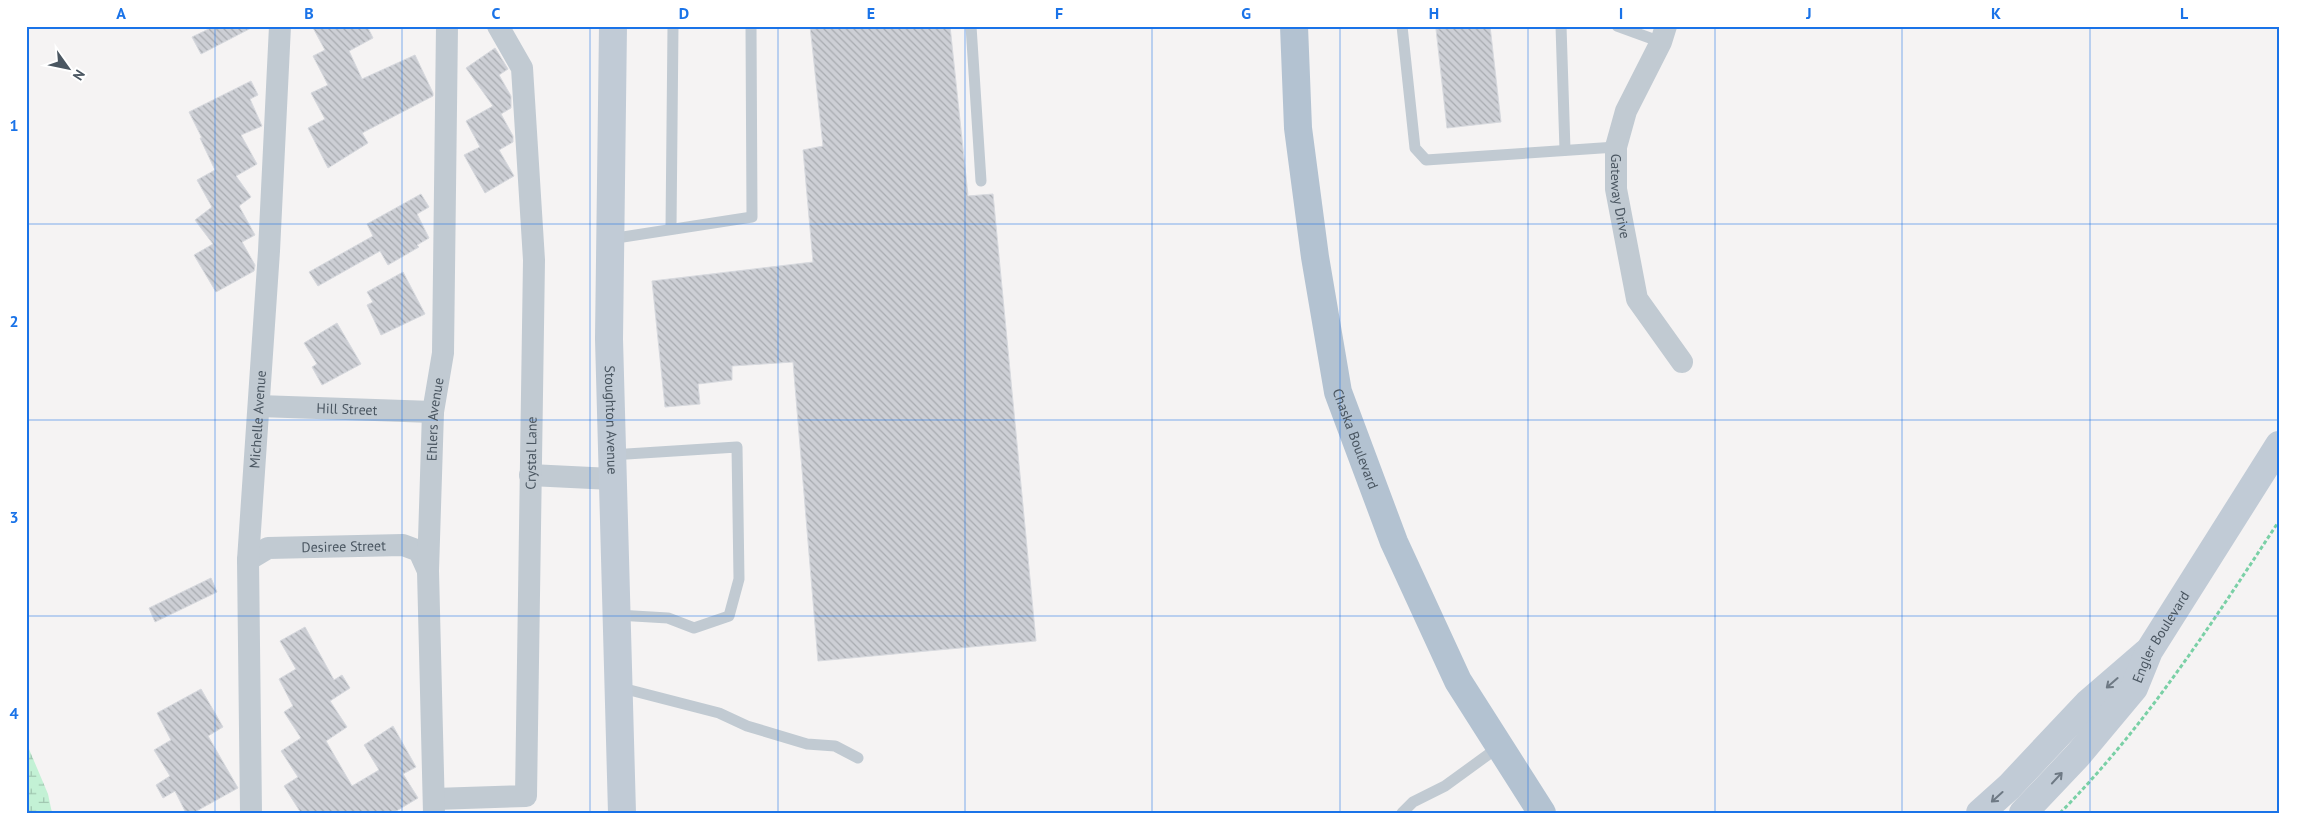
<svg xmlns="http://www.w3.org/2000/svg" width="2305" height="839" viewBox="0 0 2305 839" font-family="'PT Sans',sans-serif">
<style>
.wetland{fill:url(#wetland-marsh)}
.building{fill:url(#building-back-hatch);stroke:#d7d9de}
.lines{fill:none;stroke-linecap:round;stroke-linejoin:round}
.path{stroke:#7ad0a6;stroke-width:3;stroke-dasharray:4 2.5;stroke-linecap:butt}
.lane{stroke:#c1cad2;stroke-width:11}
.street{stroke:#c1cad2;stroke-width:22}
.secondary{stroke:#c1cbd6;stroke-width:28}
.primary{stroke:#b3c2d1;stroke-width:28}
.oneway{stroke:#6e7984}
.grid{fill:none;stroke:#1a73e8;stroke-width:1;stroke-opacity:0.55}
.labels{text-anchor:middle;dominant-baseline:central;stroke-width:4.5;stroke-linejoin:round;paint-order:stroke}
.street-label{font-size:14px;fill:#4a5661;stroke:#fff}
.neatline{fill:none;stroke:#1a73e8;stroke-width:2}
.grid-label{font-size:16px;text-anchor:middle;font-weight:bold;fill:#1a73e8}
</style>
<defs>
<pattern id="wetland-marsh" width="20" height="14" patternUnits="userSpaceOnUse" patternTransform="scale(1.25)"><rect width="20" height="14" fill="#c3f1d5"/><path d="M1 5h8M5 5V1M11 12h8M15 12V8" fill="none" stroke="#a0c6b0"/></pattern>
<pattern id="building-back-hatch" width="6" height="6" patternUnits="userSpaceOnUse" patternTransform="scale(1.25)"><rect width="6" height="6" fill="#cdcfd5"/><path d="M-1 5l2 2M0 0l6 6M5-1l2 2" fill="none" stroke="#a8abb0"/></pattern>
</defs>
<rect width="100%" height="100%" fill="#f5f3f3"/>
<path class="wetland" d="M26 742 48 794 52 813H26Z"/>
<g class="building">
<path d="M215 26H255L201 54 192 37Z"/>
<path d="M312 26H367L373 38 349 51 362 79 415 55 433 93V96L362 133 368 143 328 168 308 128 325 119 311 93 328 85 313 56 325 50Z"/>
<path d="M810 26H950L968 196 993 194 1036 641 818 661 793 362 732 366V380L698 384 700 404 665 407 652 281 813 262 803 150 823 146Z"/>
<path d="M1490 26 1501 122 1447 128 1436 29Z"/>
<path d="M495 48 508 69 499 75 511 96V108L501 114 513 136V142L499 150 514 176 485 193 464 155 480 147 466 121 493 106 466 68Z"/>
<path d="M251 81 258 95 250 99 262 126 241 135 257 164 236 176 251 197 239 206 255 235 242 242 255 265 254 271 216 292 194 255 213 244 195 220 212 207 197 180 215 170 200 138H202L189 112Z"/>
<path d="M421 194 429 207 417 214 429 238 417 245 419 247 388 265 380 251 318 286 309 272 373 236 367 224Z"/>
<path d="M403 272 425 314 381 335 367 305 373 302 367 292Z"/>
<path d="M337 323 361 364 322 385 312 367 317 364 304 343Z"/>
<path d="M211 578 217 592 155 622 149 608Z"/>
<path d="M305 627 334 680 342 675 350 688 330 701 347 727 326 741 352 786 379 770 364 745 393 726 416 767 403 774 418 798 393 813H301L284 786 298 777 281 751 301 738 284 712 293 706 279 679 296 669 280 641Z"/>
<path d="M201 689 223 727 208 736 238 788 193 813H186L175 791 163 798 156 785 170 776 154 750 171 740 157 713Z"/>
</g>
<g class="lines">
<path class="path" d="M2060 813C2146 726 2212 623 2279 521"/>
<g class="lane">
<path d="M971 26 981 181"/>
<path d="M1402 26 1415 148 1426 160 1616 147"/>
<path d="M1561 26 1565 150"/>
<path d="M1617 26 1661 42"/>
<path d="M671 228 673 26"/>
<path d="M610 239 752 217 751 26"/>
<path d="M611 455 737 447 739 579 729 616 694 628 668 618 617 615"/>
<path d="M618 687 719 713 747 726 807 744 835 746 858 758"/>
<path d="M1402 813 1413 802 1445 786 1500 746"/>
</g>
<g class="street">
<path id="s1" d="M1666 26 1661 42 1626 111 1616 147V189L1637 299 1682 362"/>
<path id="s2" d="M259 406 433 412"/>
<path d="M530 475 612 479"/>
<path id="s3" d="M248 560 268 548 403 545 419 551 428 571"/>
<path id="s4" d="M434 799 526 796 534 260 522 68 498 26"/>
<path id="s5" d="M251 813 248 560 269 251 280 26"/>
<path id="s6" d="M434 813 428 571 433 412 443 353 447 26"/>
</g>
<g class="secondary">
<path id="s7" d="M613 26 609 339 622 813"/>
<path d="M1980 813 2009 787 2088 703 2146 653"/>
<path id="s8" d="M2023 813 2078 755 2134 688 2149 651 2279 445"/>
</g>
<path class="primary" id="s9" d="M1294 26 1298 128 1315 257 1338 392 1394 542 1458 681 1542 813"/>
</g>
<defs><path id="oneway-shaft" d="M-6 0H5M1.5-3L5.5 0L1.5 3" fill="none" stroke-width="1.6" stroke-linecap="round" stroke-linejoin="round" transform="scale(1.25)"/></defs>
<g class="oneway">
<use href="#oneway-shaft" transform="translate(2112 683) rotate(139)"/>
<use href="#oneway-shaft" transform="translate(2057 778) rotate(-47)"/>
<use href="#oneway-shaft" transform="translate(1997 797) rotate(138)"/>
</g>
<path class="grid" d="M215 26V813M402 26V813M590 26V813M778 26V813M965 26V813M1152 26V813M1340 26V813M1528 26V813M1715 26V813M1902 26V813M2090 26V813M26 224H2279M26 420H2279M26 616H2279"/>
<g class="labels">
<g class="street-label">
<text stroke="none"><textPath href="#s1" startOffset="181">Gateway Drive</textPath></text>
<text stroke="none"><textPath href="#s2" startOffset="88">Hill Street</textPath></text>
<text stroke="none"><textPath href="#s5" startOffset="394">Michelle Avenue</textPath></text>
<text stroke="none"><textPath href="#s6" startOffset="394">Ehlers Avenue</textPath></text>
<text stroke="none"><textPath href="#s7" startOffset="394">Stoughton Avenue</textPath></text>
<text stroke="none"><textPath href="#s9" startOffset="419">Chaska Boulevard</textPath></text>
<text stroke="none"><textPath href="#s4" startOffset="435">Crystal Lane</textPath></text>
<text stroke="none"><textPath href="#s3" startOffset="99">Desiree Street</textPath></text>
<text stroke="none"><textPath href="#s8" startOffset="225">Engler Boulevard</textPath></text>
</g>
</g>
<rect width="2305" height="839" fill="none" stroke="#ffffff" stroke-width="55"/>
<g transform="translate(68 68) rotate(123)" stroke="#ffffff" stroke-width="4" paint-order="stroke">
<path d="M0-4L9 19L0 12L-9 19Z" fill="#4a5661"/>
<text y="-8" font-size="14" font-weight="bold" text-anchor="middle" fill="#4a5661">N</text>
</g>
<rect x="28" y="28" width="2250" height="784" class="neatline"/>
<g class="grid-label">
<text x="121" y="19">A</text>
<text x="309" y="19">B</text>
<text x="496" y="19">C</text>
<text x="684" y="19">D</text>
<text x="871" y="19">E</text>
<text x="1059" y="19">F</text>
<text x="1246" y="19">G</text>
<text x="1434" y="19">H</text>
<text x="1621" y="19">I</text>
<text x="1809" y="19">J</text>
<text x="1996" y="19">K</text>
<text x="2184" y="19">L</text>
<text x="14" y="131">1</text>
<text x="14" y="327">2</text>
<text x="14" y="523">3</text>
<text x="14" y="719">4</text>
</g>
</svg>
